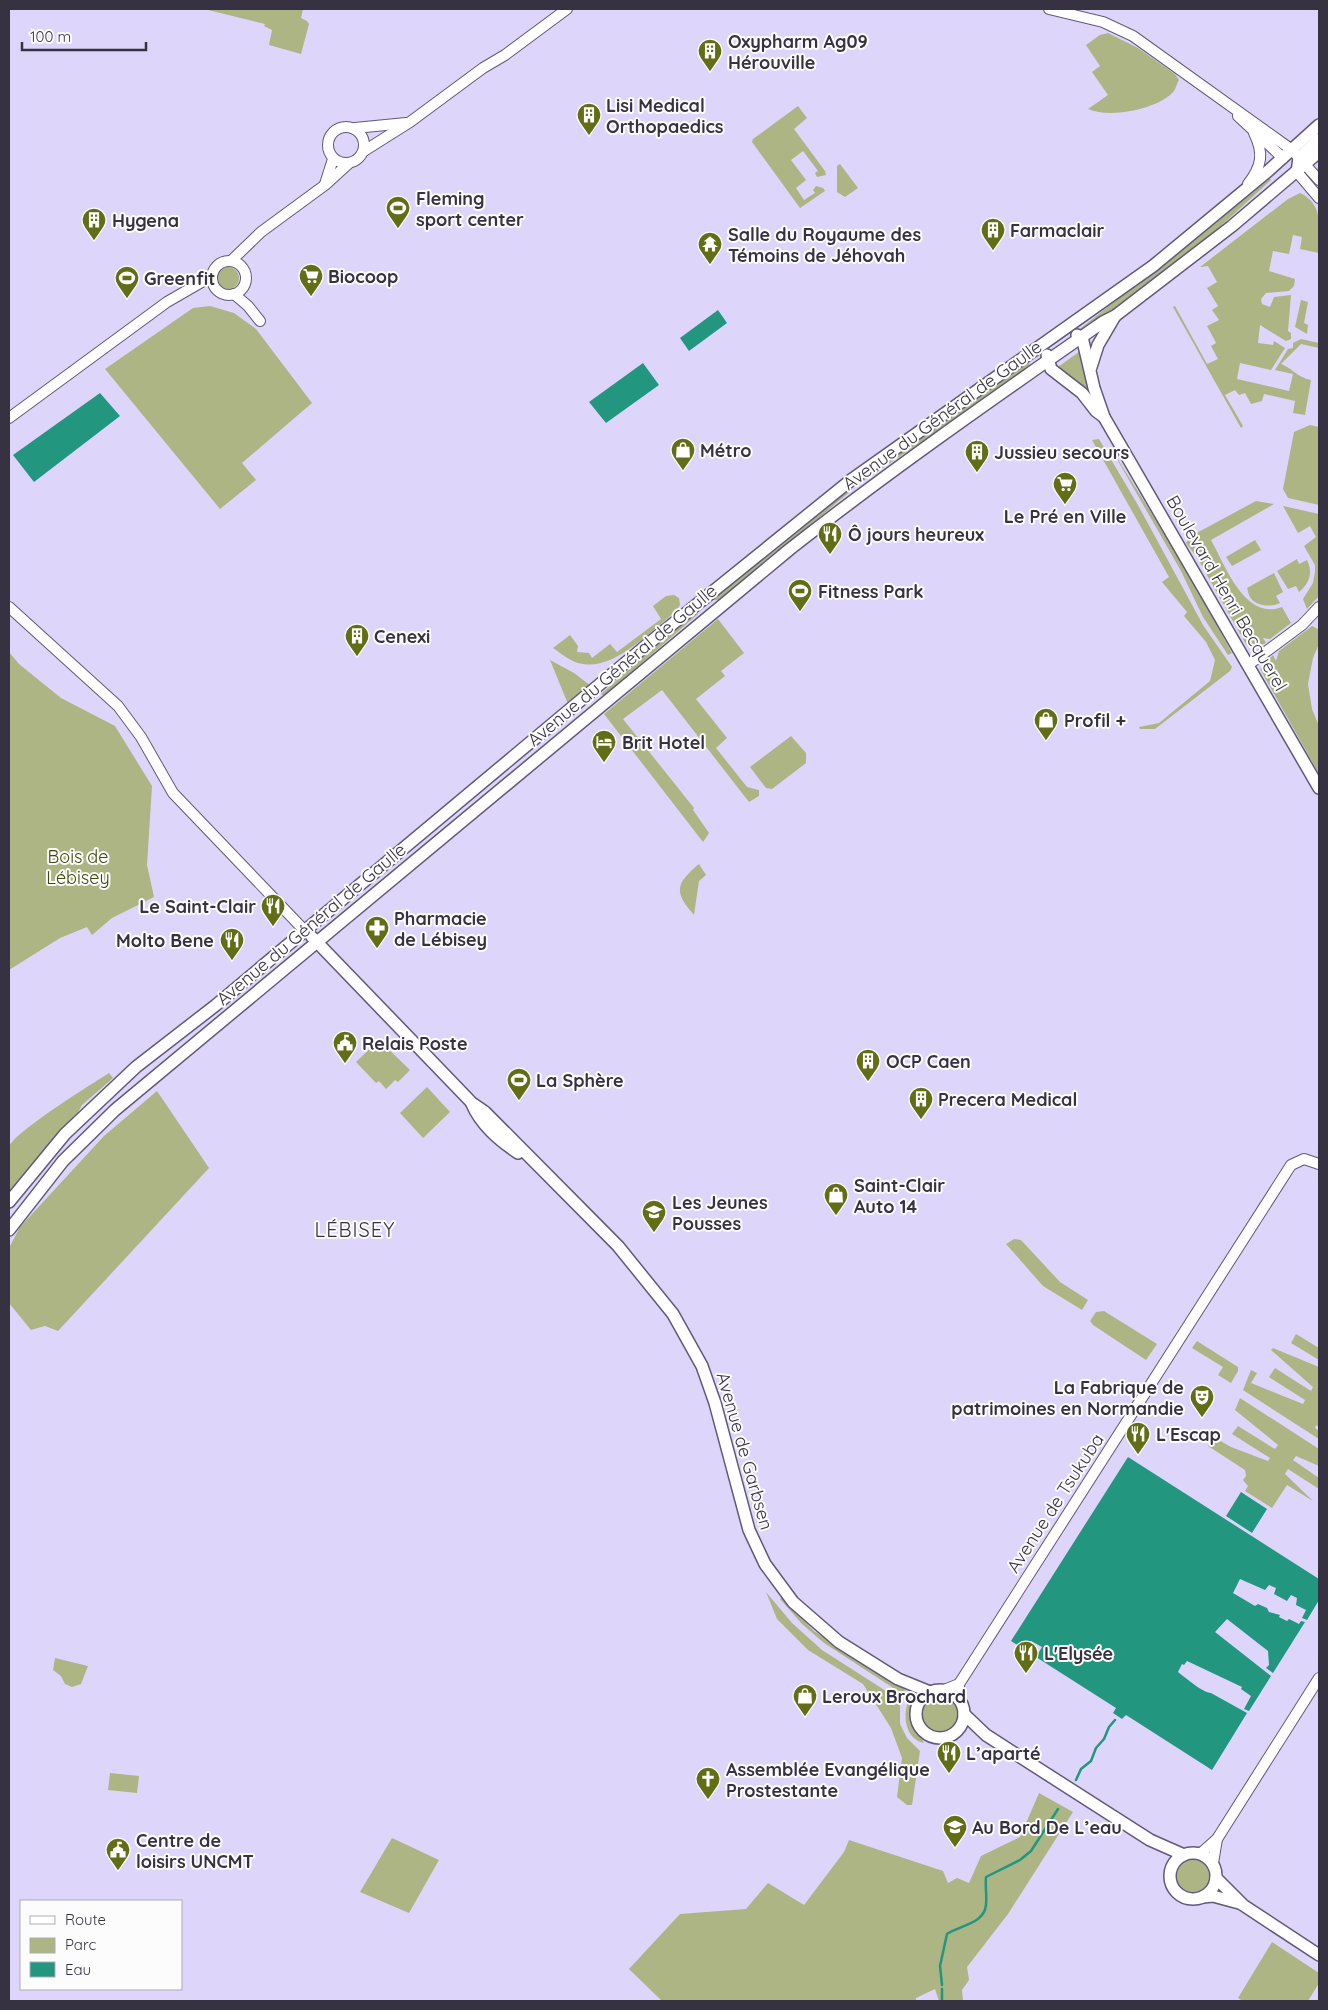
<svg xmlns="http://www.w3.org/2000/svg" width="1328" height="2010" viewBox="0 0 1328 2010" font-family="Quicksand,sans-serif">
<style>
.green{fill:#adb584}
.water{fill:#239680}
.lines{fill:none;stroke-linecap:round;stroke-linejoin:round}
.stream{stroke:#239680;stroke-width:2.5}
.tertiary-casing{stroke:#615979;stroke-width:12}
.secondary-casing{stroke:#615979;stroke-width:14}
.tertiary{stroke:#fff;stroke-width:10}
.secondary{stroke:#fff;stroke-width:11}
.labels{text-anchor:middle;dominant-baseline:central;stroke-width:4;stroke-linejoin:round;paint-order:stroke}
.poi-label{font-size:18px;font-weight:bold;fill:#363241;stroke:#fcfcfc;text-anchor:start}
.street-label{font-size:18px;fill:#363241;stroke:#fcfcfc}
.park-label{font-size:18px;fill:#41480a;stroke:#fcfcfc}
.quarter-label{font-size:20px;letter-spacing:1px;fill:#363241;stroke:#fcfcfc}
</style>
<rect width="100%" height="100%" fill="#ded5fb"/>
<g class="green">
<path d="M204 9H303L301 18 307 21 309 24 301 54 269 45 272 30 264 26 265 24Z"/>
<path d="M1108 33 1138 48 1175 74 1179 80C1177 83 1176 88 1174 91 1159 109 1110 119 1088 109L1108 95 1092 72 1100 66 1086 45 1100 35Z"/>
<path d="M798 106 807 118 794 129 825 171 826 175 817 177 815 173 818 171 803 151 791 160 806 180 796 188 804 200 815 193 813 190 816 186 823 188 825 191 800 208 752 142 753 139Z"/>
<path d="M840 164 858 188 845 197 837 192V166Z"/>
<path d="M1269 177 1271 180 1200 245 1082 333 1077 331 1190 243Z"/>
<path d="M1300 193C1325 205 1319 230 1319 253L1300 249 1302 237 1293 235 1289 254 1273 251 1269 271 1295 279 1294 286 1289 291 1266 293 1261 299 1262 304 1270 307 1274 297 1291 295 1288 331 1291 333V339L1286 341 1260 325 1258 343 1273 345 1274 341 1285 348 1271 370 1240 363 1237 379 1289 391 1293 374 1275 370 1288 349 1293 348V343L1301 339 1319 343V348L1301 344 1281 364C1295 370 1295 376 1311 380L1305 415 1293 413 1295 401 1264 394 1262 401 1251 404 1245 393 1239 395 1235 390 1225 395 1243 426 1241 428 1173 307 1175 306 1207 364 1218 359 1211 346 1216 343 1207 326 1219 320 1212 310 1218 306 1207 288 1217 282 1208 266 1200 267 1288 199Z"/>
<circle cx="228" cy="278" r="11"/>
<path d="M1301 300 1308 302 1304 323 1308 325 1307 334 1295 327Z"/>
<path d="M210 306 234 313 256 329 312 403 242 463 256 480 220 509 105 369 193 308Z"/>
<path d="M1083 349 1090 391 1089 393 1058 367Z"/>
<path d="M1029 363 1031 368 862 482 857 481 1000 380Z"/>
<path d="M1310 425 1319 427V505L1288 498 1283 489 1294 432Z"/>
<path d="M1099 439 1139 507 1203 625 1232 667 1230 671 1155 729H1140L1139 727 1159 723 1210 681 1215 660 1206 642 1184 616 1187 612 1162 582 1169 577 1092 440Z"/>
<path d="M1109 445 1187 570 1232 653 1228 655 1203 617 1181 571Z"/>
<path d="M851 485 852 490 721 600H711Z"/>
<path d="M1256 501 1274 504 1211 540C1226 567 1245 621 1282 607L1291 623 1270 639 1263 638 1266 643 1255 648 1247 646 1198 559 1186 543 1191 536Z"/>
<path d="M1283 506 1319 514V596L1307 609 1303 599 1313 583 1315 571V565L1304 546 1316 537 1310 526 1298 533Z"/>
<path d="M1255 540 1261 550 1232 566 1226 557Z"/>
<path d="M1297 559 1299 564 1307 560C1313 572 1310 583 1299 592L1296 586 1288 589 1277 571Z"/>
<path d="M1274 573 1283 592 1276 596 1280 603C1271 608 1253 606 1249 595 1248 593 1248 590 1247 588Z"/>
<path d="M674 595 679 598 680 605 674 613C651 631 614 670 583 664 572 663 562 654 553 648L570 635 578 646 577 652 589 653 592 658 610 644 617 652 661 619 653 606 666 596Z"/>
<path d="M696 611 698 614 604 696 601 694Z"/>
<path d="M718 619 744 653 721 671 725 676 696 699 727 738 716 748 747 787 759 790V796L749 802 662 690 623 719 694 808 693 810 709 833 703 842 604 714Z"/>
<path d="M1312 626 1318 629 1319 644 1313 658 1308 684 1312 709 1319 726V774L1260 669 1273 655 1276 661 1279 651Z"/>
<path d="M9 652 19 664 61 698 115 726 152 786 147 865 154 897 112 918 92 935 87 927 60 938 9 970Z"/>
<path d="M550 660 574 673 591 686 568 704Z"/>
<path d="M791 736 806 753V763L772 789 766 788 750 767Z"/>
<path d="M699 864 706 875 699 881 694 915C674 892 675 884 699 864Z"/>
<path d="M379 1040 410 1070 398 1082 395 1080 386 1089 379 1081 376 1083 356 1062Z"/>
<path d="M109 1073 113 1078 82 1105 76 1116 59 1133 9 1193C9 1182 5 1156 9 1147 14 1132 92 1084 109 1073Z"/>
<path d="M427 1087 450 1112 423 1138 400 1113Z"/>
<path d="M157 1091 209 1168 58 1331 45 1326 31 1330 9 1303V1248L20 1227 104 1136Z"/>
<path d="M1014 1239 1021 1240 1060 1282 1088 1300 1082 1310 1043 1286 1006 1244Z"/>
<path d="M1104 1311 1157 1344 1146 1360 1093 1325 1090 1321 1096 1312Z"/>
<path d="M1296 1334 1319 1348V1360L1291 1343Z"/>
<path d="M1197 1341 1238 1367V1371L1231 1383 1218 1375 1223 1367 1192 1348Z"/>
<path d="M1273 1348 1319 1367V1427L1316 1425 1315 1428 1319 1431V1439L1243 1390 1251 1370 1257 1373 1251 1383 1303 1404 1305 1400 1269 1377 1275 1368 1311 1391 1313 1387 1271 1350Z"/>
<path d="M1240 1398 1319 1449V1466L1296 1456 1293 1460 1319 1478V1489L1288 1469 1285 1474 1313 1501 1287 1485 1272 1508 1245 1491 1248 1486 1243 1480 1246 1476 1245 1470 1208 1446 1217 1439 1231 1447 1268 1461 1270 1458 1232 1434 1238 1426 1275 1449 1278 1445 1235 1410Z"/>
<path d="M766 1592 792 1623 822 1650 900 1700V1724L907 1738 920 1751 912 1805H907L897 1797 902 1758 891 1728 863 1684 808 1650 777 1619Z"/>
<path d="M782 1597 814 1631 903 1688 906 1691 904 1695 824 1643 802 1624 780 1599Z"/>
<path d="M55 1658 88 1666 81 1684 72 1687 65 1684 61 1676 53 1670Z"/>
<circle cx="940" cy="1714" r="19"/>
<path d="M910 1697 912 1723 924 1743C904 1739 902 1712 910 1697Z"/>
<path d="M110 1773 139 1776 137 1793 108 1790Z"/>
<path d="M1039 1793 1073 1812 1008 1914 967 1967 969 1980 962 1990 963 2001H939L935 1989 916 1998V2001H662L629 1969 680 1914 746 1909 768 1883 804 1905 844 1852 849 1840 943 1871 948 1883 957 1878 969 1883 981 1856 1020 1837Z"/>
<path d="M392 1838 439 1860 409 1913 360 1892Z"/>
<circle cx="1193" cy="1876" r="16"/>
<path d="M1272 1942 1319 1973V1983L1308 2001H1243L1238 1998Z"/>
</g>
<g class="water">
<path d="M718 310 727 323 689 351 680 338Z"/>
<path d="M643 363 659 385 606 423 589 402Z"/>
<path d="M100 393 120 416 34 482 13 455Z"/>
<path d="M1128 1457 1319 1579V1600L1307 1620 1302 1618 1306 1610 1296 1605 1297 1598 1291 1595 1287 1601 1274 1594 1276 1588 1269 1585 1265 1590 1240 1579 1233 1593 1255 1606 1258 1604 1267 1608 1269 1612 1280 1615 1279 1617 1287 1621 1289 1619 1299 1624 1301 1621 1305 1622 1273 1673 1266 1668 1269 1665 1268 1651 1227 1619 1215 1632 1271 1676 1249 1711 1244 1709 1251 1696 1241 1689 1242 1687 1187 1661 1184 1665 1182 1664 1178 1672C1186 1678 1203 1693 1211 1693L1247 1713 1212 1770 1126 1715 1122 1719 1113 1713 1116 1708 1036 1657 1042 1647 1031 1641 1025 1650 1011 1641Z"/>
<path d="M1241 1492 1267 1509 1252 1533 1226 1516Z"/>
</g>
<g class="lines">
<g class="stream">
<path d="M1076 1780 1081 1769 1091 1761 1096 1748 1104 1739 1109 1727 1115 1720"/>
<path d="M942 1985 940 1966 947 1934C960 1925 984 1924 986 1905 987 1895 985 1886 986 1877L1020 1860 1031 1851 1058 1809"/>
<path d="M942 1989V2001"/>
</g>
<defs>
<g id="tertiary">
<path d="M1049 9 1103 22 1133 36 1292 150 1319 180"/>
<path d="M1238 116 1283 158"/>
<circle cx="346" cy="145" r="18"/>
<path d="M355 128 406 123"/>
<path d="M364 151 410 122 483 68 505 55 567 9"/>
<path d="M1297 172 1319 198"/>
<path d="M325 184 333 159"/>
<path d="M1248 184C1262 166 1264 153 1254 133"/>
<path d="M231 261 261 232 325 185 348 164"/>
<circle cx="229" cy="278" r="17"/>
<path d="M234 294 248 306 260 321"/>
<path d="M9 418 167 302 212 276"/>
<path d="M9 607 118 706 141 737 173 793 305 931"/>
<path d="M1248 665 1302 625 1319 607"/>
<path d="M959 1684 1291 1165 1304 1159 1319 1164"/>
<path d="M944 1690 959 1684"/>
<path d="M959 1700V1684"/>
<path d="M1200 1854 1217 1839 1319 1678"/>
<path d="M1213 1863 1217 1839"/>
</g>
<g id="secondary">
<path d="M1297 172 1299 158 1319 139"/>
<path d="M1077 335 1082 337 1094 388 1104 417 1319 788"/>
<path d="M1047 355 1051 369 1082 393 1096 411 1104 417"/>
<path d="M1091 367 1098 345 1115 316"/>
<path d="M312 937 472 1103 485 1112 618 1246 673 1314 702 1366 715 1403 749 1530 765 1564 793 1602 839 1642 898 1679 930 1692"/>
<path d="M472 1104C481 1125 499 1140 518 1153"/>
<path d="M9 1202 65 1134 136 1067 216 1005 654 639 851 480 1153 266 1268 171 1319 125"/>
<path d="M9 1230 63 1161 115 1110 790 549C892 469 997 396 1103 322L1115 316 1232 226 1319 152"/>
<circle cx="940" cy="1714" r="24"/>
<path d="M964 1714 986 1735 1150 1840 1184 1855"/>
<circle cx="1193" cy="1876" r="23"/>
<path d="M1216 1878 1243 1905 1319 1955"/>
<path d="M1203 1897 1213 1896 1239 1903"/>
</g>
</defs>
<use href="#tertiary" class="tertiary-casing"/>
<use href="#secondary" class="secondary-casing"/>
<use href="#tertiary" class="tertiary"/>
<use href="#secondary" class="secondary"/>
</g>
<defs>
<symbol id="building-pin" viewBox="-11 -11 22 30"><path d="M0 17L-7.5 6A9.5 9.5 0 1 1 7.5 6Z" fill="#636d15" stroke="#fcfcfc"/><path d="M-4-6H4V6H1V3H-1V6H-4ZM-2.5-4.3h1.7v1.8h-1.7ZM.8-4.3h1.7v1.8H.8ZM-2.5-1h1.7V.8h-1.7ZM.8-1h1.7V.8H.8Z" fill="#fff"/></symbol>
<symbol id="stadium-pin" viewBox="-11 -11 22 30"><path d="M0 17L-7.5 6A9.5 9.5 0 1 1 7.5 6Z" fill="#636d15" stroke="#fcfcfc"/><path d="M0-5a6.5 5 0 1 0 0 10a6.5 5 0 1 0 0-10ZM-3.5-1.8h7v3.6h-7Z" fill="#fff"/></symbol>
<symbol id="temple-pin" viewBox="-11 -11 22 30"><path d="M0 17L-7.5 6A9.5 9.5 0 1 1 7.5 6Z" fill="#636d15" stroke="#fcfcfc"/><path d="M0-6L5-2H3V0L6.5 2.5H4V6H1.5V3h-3V6H-4V2.5H-6.5L-3 0V-2H-5Z" fill="#fff"/></symbol>
<symbol id="supermarket-pin" viewBox="-11 -11 22 30"><path d="M0 17L-7.5 6A9.5 9.5 0 1 1 7.5 6Z" fill="#636d15" stroke="#fcfcfc"/><path d="M-6-5.5h2.5l.6 2H6L4.5 2H-2.5L-4.4-4H-6ZM-1.5 3.2a1.3 1.3 0 1 0 .1 0ZM3 3.2a1.3 1.3 0 1 0 .1 0Z" fill="#fff"/></symbol>
<symbol id="shop-pin" viewBox="-11 -11 22 30"><path d="M0 17L-7.5 6A9.5 9.5 0 1 1 7.5 6Z" fill="#636d15" stroke="#fcfcfc"/><path d="M-5-2.5h2.3a2.7 3.5 0 0 1 5.4 0H5L5.5 6h-11ZM-1.5-2.5h3a1.5 2.3 0 0 0-3 0Z" fill="#fff"/></symbol>
<symbol id="restaurant-pin" viewBox="-11 -11 22 30"><path d="M0 17L-7.5 6A9.5 9.5 0 1 1 7.5 6Z" fill="#636d15" stroke="#fcfcfc"/><path d="M-5-6h1v4h1v-4h1v4h1v-4h1v5L-1.5 .5V6h-2V.5L-5-1ZM5-6V6H3V1.5H1.5Q1.5-4 5-6Z" fill="#fff"/></symbol>
<symbol id="hotel-pin" viewBox="-11 -11 22 30"><path d="M0 17L-7.5 6A9.5 9.5 0 1 1 7.5 6Z" fill="#636d15" stroke="#fcfcfc"/><path d="M-6-4.5h1.5V1H6V5H4.5V3h-9V5H-6ZM-4 0a1.8 1.8 0 1 1 3.6 0ZM.5 0V-2.5h3Q6-2.5 6 0Z" fill="#fff"/></symbol>
<symbol id="pharmacy-pin" viewBox="-11 -11 22 30"><path d="M0 17L-7.5 6A9.5 9.5 0 1 1 7.5 6Z" fill="#636d15" stroke="#fcfcfc"/><path d="M-2-6h4v4h4v4h-4v4h-4v-4h-4v-4h4Z" fill="#fff"/></symbol>
<symbol id="civic-pin" viewBox="-11 -11 22 30"><path d="M0 17L-7.5 6A9.5 9.5 0 1 1 7.5 6Z" fill="#636d15" stroke="#fcfcfc"/><path d="M-.6-6.5H3V-4.5H.6V-3L4-1V1h2V6H-6V1h2V-1L-.6-3ZM-1.2 2.5V6h2.4V2.5Z" fill="#fff"/></symbol>
<symbol id="school-pin" viewBox="-11 -11 22 30"><path d="M0 17L-7.5 6A9.5 9.5 0 1 1 7.5 6Z" fill="#636d15" stroke="#fcfcfc"/><path d="M0-5L7-2L0 1L-7-2ZM-4 1L0 2.5L4 1V4Q0 6-4 4Z" fill="#fff"/></symbol>
<symbol id="theatre-pin" viewBox="-11 -11 22 30"><path d="M0 17L-7.5 6A9.5 9.5 0 1 1 7.5 6Z" fill="#636d15" stroke="#fcfcfc"/><path d="M-5-5.5Q0-4 5-5.5V0Q5 5 0 6Q-5 5-5 0ZM-3.3-2.5H-1v1.5H-3.3ZM1-2.5H3.3v1.5H1ZM-2.8 1Q0 5.5 2.8 1Z" fill="#fff"/></symbol>
<symbol id="church-pin" viewBox="-11 -11 22 30"><path d="M0 17L-7.5 6A9.5 9.5 0 1 1 7.5 6Z" fill="#636d15" stroke="#fcfcfc"/><path d="M-1.2-6h2.4v3.5h3.3v2.4h-3.3V6h-2.4V-.1h-3.3v-2.4h3.3Z" fill="#fff"/></symbol>
</defs>
<g fill-rule="evenodd">
<use href="#building-pin" x="696" y="37" width="28" height="38"/>
<use href="#building-pin" x="575" y="101" width="28" height="38"/>
<use href="#stadium-pin" x="384" y="194" width="28" height="38"/>
<use href="#building-pin" x="80" y="206" width="28" height="38"/>
<use href="#building-pin" x="979" y="216" width="28" height="38"/>
<use href="#temple-pin" x="696" y="230" width="28" height="38"/>
<use href="#supermarket-pin" x="297" y="262" width="28" height="38"/>
<use href="#stadium-pin" x="113" y="264" width="28" height="38"/>
<use href="#shop-pin" x="669" y="436" width="28" height="38"/>
<use href="#building-pin" x="963" y="438" width="28" height="38"/>
<use href="#supermarket-pin" x="1051" y="470" width="28" height="38"/>
<use href="#restaurant-pin" x="816" y="520" width="28" height="38"/>
<use href="#stadium-pin" x="786" y="577" width="28" height="38"/>
<use href="#building-pin" x="343" y="622" width="28" height="38"/>
<use href="#shop-pin" x="1032" y="706" width="28" height="38"/>
<use href="#hotel-pin" x="590" y="728" width="28" height="38"/>
<use href="#restaurant-pin" x="259" y="892" width="28" height="38"/>
<use href="#pharmacy-pin" x="363" y="914" width="28" height="38"/>
<use href="#restaurant-pin" x="218" y="926" width="28" height="38"/>
<use href="#civic-pin" x="331" y="1029" width="28" height="38"/>
<use href="#building-pin" x="854" y="1047" width="28" height="38"/>
<use href="#stadium-pin" x="505" y="1066" width="28" height="38"/>
<use href="#building-pin" x="907" y="1085" width="28" height="38"/>
<use href="#shop-pin" x="822" y="1181" width="28" height="38"/>
<use href="#school-pin" x="640" y="1198" width="28" height="38"/>
<use href="#theatre-pin" x="1188" y="1383" width="28" height="38"/>
<use href="#restaurant-pin" x="1124" y="1420" width="28" height="38"/>
<use href="#restaurant-pin" x="1012" y="1639" width="28" height="38"/>
<use href="#shop-pin" x="791" y="1682" width="28" height="38"/>
<use href="#restaurant-pin" x="935" y="1739" width="28" height="38"/>
<use href="#church-pin" x="694" y="1765" width="28" height="38"/>
<use href="#school-pin" x="941" y="1813" width="28" height="38"/>
<use href="#civic-pin" x="104" y="1836" width="28" height="38"/>
</g>
<g class="labels">
<g class="poi-label">
<text x="728" y="41">Oxypharm Ag09<tspan x="728" dy="21">Hérouville</tspan></text>
<text x="606" y="105">Lisi Medical<tspan x="606" dy="21">Orthopaedics</tspan></text>
<text x="416" y="198">Fleming<tspan x="416" dy="21">sport center</tspan></text>
<text x="112" y="220">Hygena</text>
<text x="1010" y="230">Farmaclair</text>
<text x="728" y="234">Salle du Royaume des<tspan x="728" dy="21">Témoins de Jéhovah</tspan></text>
<text x="328" y="276">Biocoop</text>
<text x="144" y="278">Greenfit</text>
<text x="700" y="450">Métro</text>
<text x="994" y="452">Jussieu secours</text>
<text x="1065" y="516" text-anchor="middle">Le Pré en Ville</text>
<text x="848" y="534">Ô jours heureux</text>
<text x="818" y="591">Fitness Park</text>
<text x="374" y="636">Cenexi</text>
<text x="1064" y="720">Profil +</text>
<text x="622" y="742">Brit Hotel</text>
<text x="256" y="906" text-anchor="end">Le Saint-Clair</text>
<text x="394" y="918">Pharmacie<tspan x="394" dy="21">de Lébisey</tspan></text>
<text x="214" y="940" text-anchor="end">Molto Bene</text>
<text x="362" y="1043">Relais Poste</text>
<text x="886" y="1061">OCP Caen</text>
<text x="536" y="1080">La Sphère</text>
<text x="938" y="1099">Precera Medical</text>
<text x="854" y="1185">Saint-Clair<tspan x="854" dy="21">Auto 14</tspan></text>
<text x="672" y="1202">Les Jeunes<tspan x="672" dy="21">Pousses</tspan></text>
<text x="1184" y="1387" text-anchor="end">La Fabrique de<tspan x="1184" dy="21">patrimoines en Normandie</tspan></text>
<text x="1156" y="1434">L'Escap</text>
<text x="1044" y="1653">L'Elysée</text>
<text x="822" y="1696">Leroux Brochard</text>
<text x="966" y="1753">L’aparté</text>
<text x="726" y="1769">Assemblée Evangélique<tspan x="726" dy="21">Prostestante</tspan></text>
<text x="972" y="1827">Au Bord De L’eau</text>
<text x="136" y="1840">Centre de<tspan x="136" dy="21">loisirs UNCMT</tspan></text>
</g>
<g class="street-label">
<text transform="translate(942 415) rotate(-36)">Avenue du Général de Gaulle</text>
<text transform="translate(1227 593) rotate(60)">Boulevard Henri Becquerel</text>
<text transform="translate(622 665) rotate(-40)">Avenue du Général de Gaulle</text>
<text transform="translate(311 924) rotate(-40)">Avenue du Général de Gaulle</text>
<text transform="translate(745 1451) rotate(74)">Avenue de Garbsen</text>
<text transform="translate(1055 1503) rotate(-57)">Avenue de Tsukuba</text>
</g>
<g class="park-label">
<text x="78" y="856">Bois de<tspan x="78" dy="21">Lébisey</tspan></text>
</g>
<g class="quarter-label">
<text x="355" y="1229">LÉBISEY</text>
</g>
</g>
<rect width="1328" height="2010" fill="none" stroke="#363241" stroke-width="20"/>
<rect x="20" y="1900" width="162" height="90" fill="#fcfcfc" stroke="#adabb1"/>
<rect x="30" y="1916" width="25" height="8" fill="#ffffff" stroke="#adabb1"/>
<text x="65" y="1925" font-size="15" fill="#363241">Route</text>
<rect x="30" y="1938" width="25" height="15" fill="#adb584" stroke="#adabb1"/>
<text x="65" y="1950" font-size="15" fill="#363241">Parc</text>
<rect x="30" y="1962" width="25" height="15" fill="#239680" stroke="#adabb1"/>
<text x="65" y="1975" font-size="15" fill="#363241">Eau</text>
<path d="M22 42v8h124v-8" fill="none" stroke="#363241" stroke-width="2.5"/>
<text x="30" y="42" font-size="15" fill="#363241" stroke="#fcfcfc" stroke-width="4" paint-order="stroke">100 m</text>
</svg>
